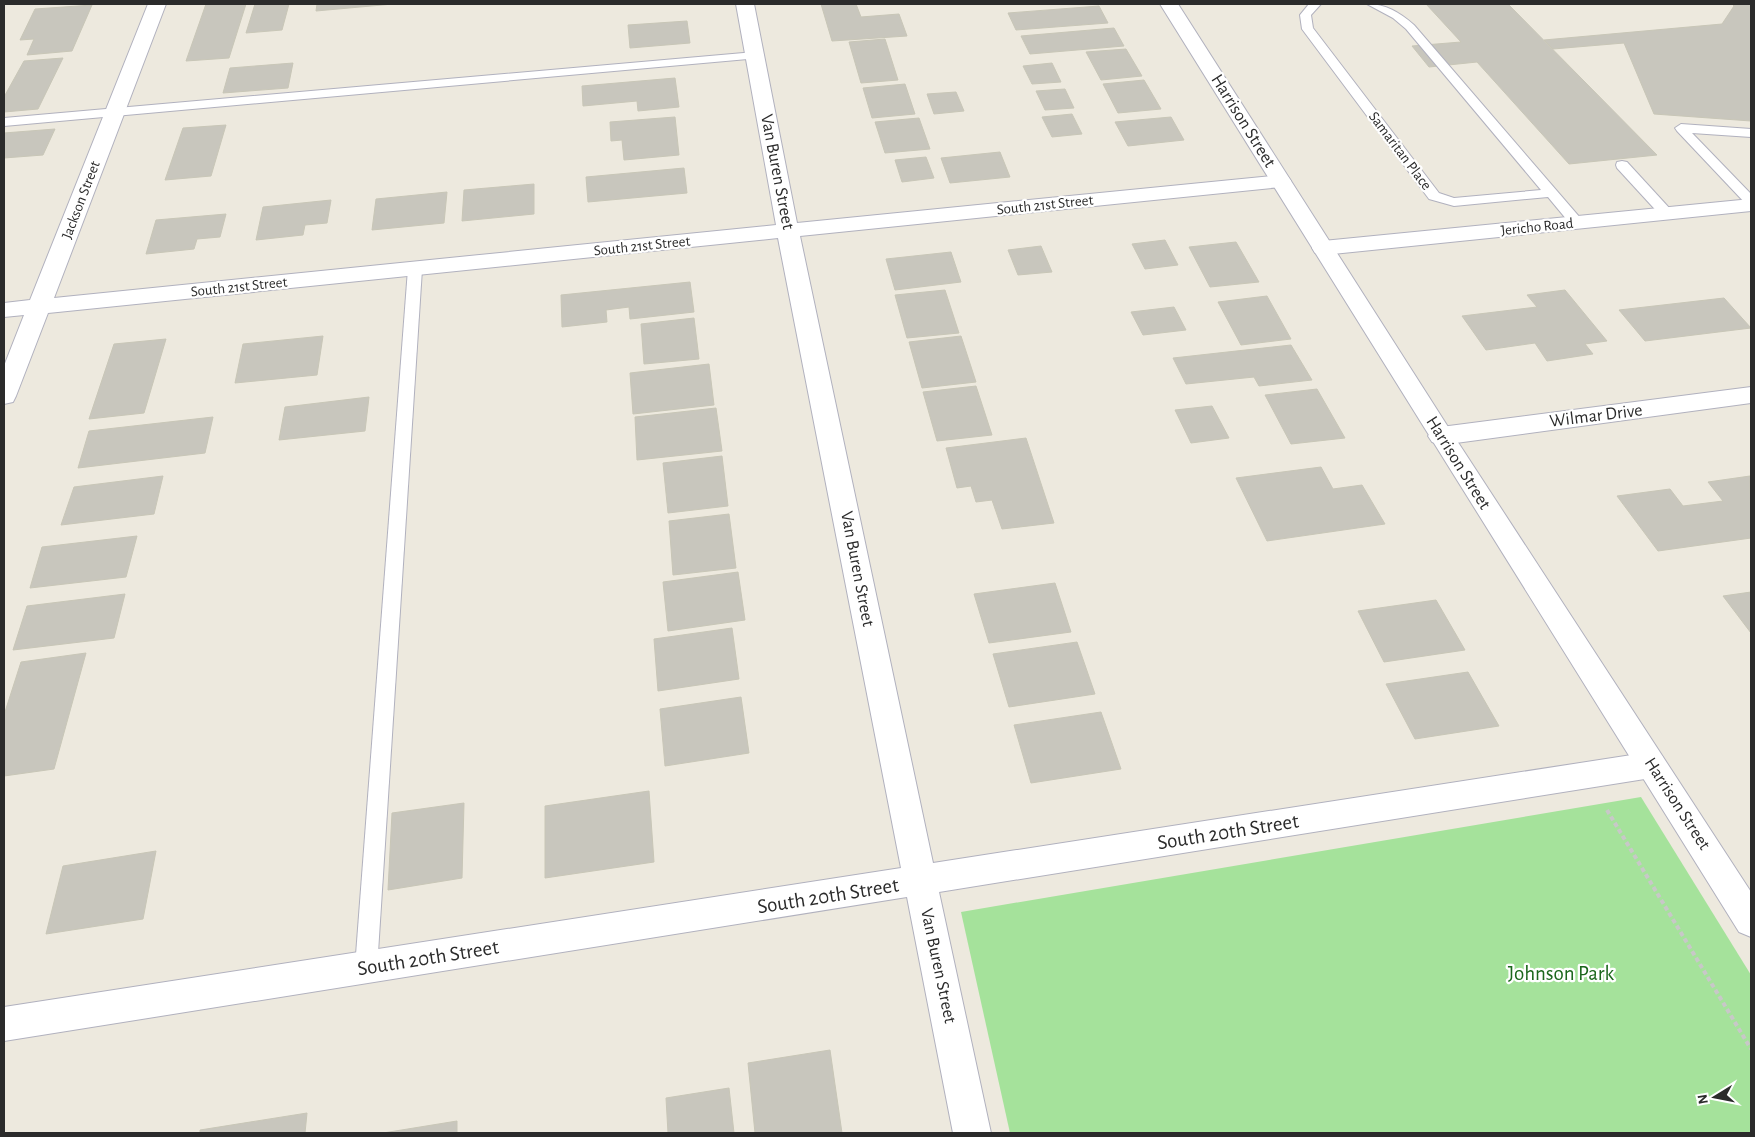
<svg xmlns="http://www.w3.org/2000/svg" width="1755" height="1137" viewBox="0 0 1755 1137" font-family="'Alegreya Sans',sans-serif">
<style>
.green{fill:#a5e29b}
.building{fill:#c8c6bd;stroke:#c8c6b7}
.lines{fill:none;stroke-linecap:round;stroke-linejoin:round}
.service-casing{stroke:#b1b1be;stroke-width:2}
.minor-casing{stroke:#b1b1be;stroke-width:2}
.tertiary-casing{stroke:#b1b1be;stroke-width:2}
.path{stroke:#c8c8c8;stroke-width:4;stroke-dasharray:4.5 3;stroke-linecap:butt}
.service{fill:#fff;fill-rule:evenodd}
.minor{fill:#fff;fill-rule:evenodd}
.tertiary{fill:#fff;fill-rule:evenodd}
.labels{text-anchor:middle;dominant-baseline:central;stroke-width:4.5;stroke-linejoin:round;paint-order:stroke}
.far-street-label{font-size:15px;fill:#2b2b2b;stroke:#fff}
.street-label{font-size:18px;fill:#2b2b2b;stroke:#fff}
.near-street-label{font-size:21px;fill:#2b2b2b;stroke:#fff}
.near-park-label{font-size:21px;fill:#1c671c;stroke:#fff}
</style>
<rect width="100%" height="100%" fill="#ede9de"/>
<path class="green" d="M1641 797 1751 975V1133H1010L961 912Z"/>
<g class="building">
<path d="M206 4H246L229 58 186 61Z"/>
<path d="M255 4H289L282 30 246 33Z"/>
<path d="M317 4H393L316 11Z"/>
<path d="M821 4H856L861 17 899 14 907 36 832 41Z"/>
<path d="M1426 4H1508L1657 155 1569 164 1477 62 1429 67 1412 46 1461 42Z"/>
<path d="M1732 4H1751V121L1654 114 1624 43 1553 49 1544 40 1722 24 1734 6Z"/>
<path d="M92 5 72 51 27 55 34 39 20 40 35 9Z"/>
<path d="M1099 6 1108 23 1016 30 1008 13Z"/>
<path d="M687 21 690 43 630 48 628 25Z"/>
<path d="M1114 28 1124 46 1030 54 1021 36Z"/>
<path d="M885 39 898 80 861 83 849 42Z"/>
<path d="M1126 49 1142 76 1101 80 1086 52Z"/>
<path d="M63 58 38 109 4 112V97L24 61Z"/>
<path d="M293 63 288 88 223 93 230 68Z"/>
<path d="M1052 63 1061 82 1032 84 1023 66Z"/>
<path d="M675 78 679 107 638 111 637 101 583 106 582 86Z"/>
<path d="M1144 80 1161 109 1118 113 1103 84Z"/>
<path d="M905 84 915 114 872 118 863 88Z"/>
<path d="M1065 89 1074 108 1045 110 1036 91Z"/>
<path d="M956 92 964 111 934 114 927 94Z"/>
<path d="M1072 114 1082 134 1052 137 1042 117Z"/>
<path d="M675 117 679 155 624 160 622 140 611 141 610 122Z"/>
<path d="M1171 117 1184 140 1128 146 1115 122Z"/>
<path d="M919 118 930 149 885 153 875 122Z"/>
<path d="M226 125 211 176 165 180 183 128Z"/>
<path d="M55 129 43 155 4 158V133Z"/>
<path d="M1000 152 1010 177 950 183 941 158Z"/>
<path d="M926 157 934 178 902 182 895 160Z"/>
<path d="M684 168 687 193 588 202 586 177Z"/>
<path d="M534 184V214L462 221 464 190Z"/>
<path d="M447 192 444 223 372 230 376 199Z"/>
<path d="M331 200 327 223 305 225 303 235 256 240 263 207Z"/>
<path d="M226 214 220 237 197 239 194 249 146 254 156 220Z"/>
<path d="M1165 240 1178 265 1145 269 1132 244Z"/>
<path d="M1236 242 1259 282 1210 287 1189 247Z"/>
<path d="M1041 246 1052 272 1018 275 1008 250Z"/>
<path d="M951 252 961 282 895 290 886 259Z"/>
<path d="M690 282 694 312 630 319 629 307 606 310 607 322 562 327 561 295Z"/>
<path d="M945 290 959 333 907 338 895 295Z"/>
<path d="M1565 290 1607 341 1585 344 1593 354 1547 361 1535 343 1486 350 1462 316 1537 307 1527 295Z"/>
<path d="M1267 296 1291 339 1241 345 1218 302Z"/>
<path d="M1724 298 1751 328 1645 341 1619 310Z"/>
<path d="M1174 307 1186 330 1143 335 1131 312Z"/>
<path d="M694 318 699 359 644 364 641 324Z"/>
<path d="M323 336 317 375 235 383 243 344Z"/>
<path d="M961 336 976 382 922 388 909 342Z"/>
<path d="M166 339 144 413 89 419 114 344Z"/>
<path d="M1291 345 1312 380 1259 386 1254 377 1186 384 1173 358Z"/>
<path d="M709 364 714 405 633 414 630 373Z"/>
<path d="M976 386 992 435 937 441 923 392Z"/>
<path d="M1317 389 1345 438 1291 444 1265 395Z"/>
<path d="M369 397 365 431 279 440 285 407Z"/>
<path d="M1212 406 1229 438 1191 443 1175 410Z"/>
<path d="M716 408 722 451 637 460 635 417Z"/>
<path d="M213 417 205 453 78 468 89 431Z"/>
<path d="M1026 438 1054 523 1002 529 992 500 976 502 971 486 957 488 946 448Z"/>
<path d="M722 456 728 506 668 513 663 463Z"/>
<path d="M1321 467 1333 489 1362 485 1385 524 1267 541 1236 478Z"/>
<path d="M163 476 154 514 61 525 74 487Z"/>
<path d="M1750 476 1751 538 1658 551 1617 496 1670 489 1683 506 1723 501 1708 482Z"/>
<path d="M729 514 736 568 673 575 669 521Z"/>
<path d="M137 536 126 577 30 588 42 547Z"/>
<path d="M738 572 745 620 668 631 663 582Z"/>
<path d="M1055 583 1071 632 989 643 974 594Z"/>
<path d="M1751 592V633L1723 596Z"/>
<path d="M125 594 114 638 13 650 27 606Z"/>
<path d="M1436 600 1465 650 1384 662 1358 611Z"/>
<path d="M732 628 739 679 658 691 654 639Z"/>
<path d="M1077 642 1095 694 1009 707 993 654Z"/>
<path d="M86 653 54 769 4 776V715L21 662Z"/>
<path d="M1468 672 1499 726 1415 739 1386 684Z"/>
<path d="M741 697 749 753 665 766 660 709Z"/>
<path d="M1101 712 1121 769 1031 783 1014 725Z"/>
<path d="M649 791 654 862 545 878V806Z"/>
<path d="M464 803 462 878 388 890 392 813Z"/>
<path d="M156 851 143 919 46 934 63 866Z"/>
<path d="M830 1050 842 1133H755L748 1063Z"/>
<path d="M729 1088 734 1133H668L666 1098Z"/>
<path d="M307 1113 305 1133H200V1130Z"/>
<path d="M457 1121V1133H383Z"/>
</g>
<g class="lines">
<defs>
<g id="service">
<path d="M1309 4H1321L1311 15 1313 28 1439 193 1454 198 1541 190 1406 29 1393 18 1367 4C1386 4 1399 12 1414 25L1582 220 1584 223 1582 226H1572L1548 197 1454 206 1429 199 1302 29 1300 15Z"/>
<path d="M755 52 761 56 759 58 4 126V118Z"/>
<path d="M1681 124 1751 129V137L1692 133 1751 194V205L1746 204 1677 131 1675 128Z"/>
<path d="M1622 161 1627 162 1672 211 1674 214 1672 217H1662L1617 168 1616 165 1617 162Z"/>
<path d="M415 265 422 269 377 968 374 975 366 978 358 975 355 968 408 269Z"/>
</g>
<g id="minor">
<path d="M148 4H166L54 298 776 225 736 4H754L797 223 1281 175 1288 177 1291 181 1288 185 1281 187 800 236 933 863 1651 752 1662 756 1666 765 1662 774 1651 778 939 892 991 1133H953L907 897 4 1041V1007L901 868 778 238 48 313 16 396 13 402 4 404V366L24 315 4 317V303L30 300Z"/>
<path d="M1751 199V211L1323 255 1315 253 1312 248 1315 243 1323 241Z"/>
<path d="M1751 387V403L1441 445 1432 442 1428 436 1432 430 1441 427Z"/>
</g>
<path id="tertiary" d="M1160 4H1178L1450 430 1751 892V937L1739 932Z"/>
</defs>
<use href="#service" class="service-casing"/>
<use href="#minor" class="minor-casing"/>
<use href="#tertiary" class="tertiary-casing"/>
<path class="path" d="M1607 810 1751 1049"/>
<use href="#service" class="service"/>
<use href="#minor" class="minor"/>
<use href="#tertiary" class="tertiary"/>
</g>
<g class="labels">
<g class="far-street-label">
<text transform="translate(1400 151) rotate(53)">Samaritan Place</text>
<text transform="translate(81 200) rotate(-69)">Jackson Street</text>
<text transform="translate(1045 205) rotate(-6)">South 21st Street</text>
<text transform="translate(1537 227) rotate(-6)">Jericho Road</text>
<text transform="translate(642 246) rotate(-6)">South 21st Street</text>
<text transform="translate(239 287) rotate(-6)">South 21st Street</text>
</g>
<g class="street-label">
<text transform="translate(1243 121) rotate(58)">Harrison Street</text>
<text transform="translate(777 172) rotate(79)">Van Buren Street</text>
<text transform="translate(1596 416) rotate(-7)">Wilmar Drive</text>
<text transform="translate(1458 463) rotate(58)">Harrison Street</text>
<text transform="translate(857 569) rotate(79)">Van Buren Street</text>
<text transform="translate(1677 804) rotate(57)">Harrison Street</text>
<text transform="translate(938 966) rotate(78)">Van Buren Street</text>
</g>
<g class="near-street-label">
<text transform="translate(1228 832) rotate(-9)">South 20th Street</text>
<text transform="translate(828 896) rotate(-9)">South 20th Street</text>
<text transform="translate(428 958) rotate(-9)">South 20th Street</text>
</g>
<g class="near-park-label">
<text x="1561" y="973">Johnson Park</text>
</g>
</g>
<rect width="1755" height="1137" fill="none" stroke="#2b2b2b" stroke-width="10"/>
<g transform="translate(1715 1097) rotate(260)" stroke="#ffffff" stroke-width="4" paint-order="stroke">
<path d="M0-4L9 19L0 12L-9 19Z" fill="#2b2b2b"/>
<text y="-8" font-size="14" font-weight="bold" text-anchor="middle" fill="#2b2b2b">N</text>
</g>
</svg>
